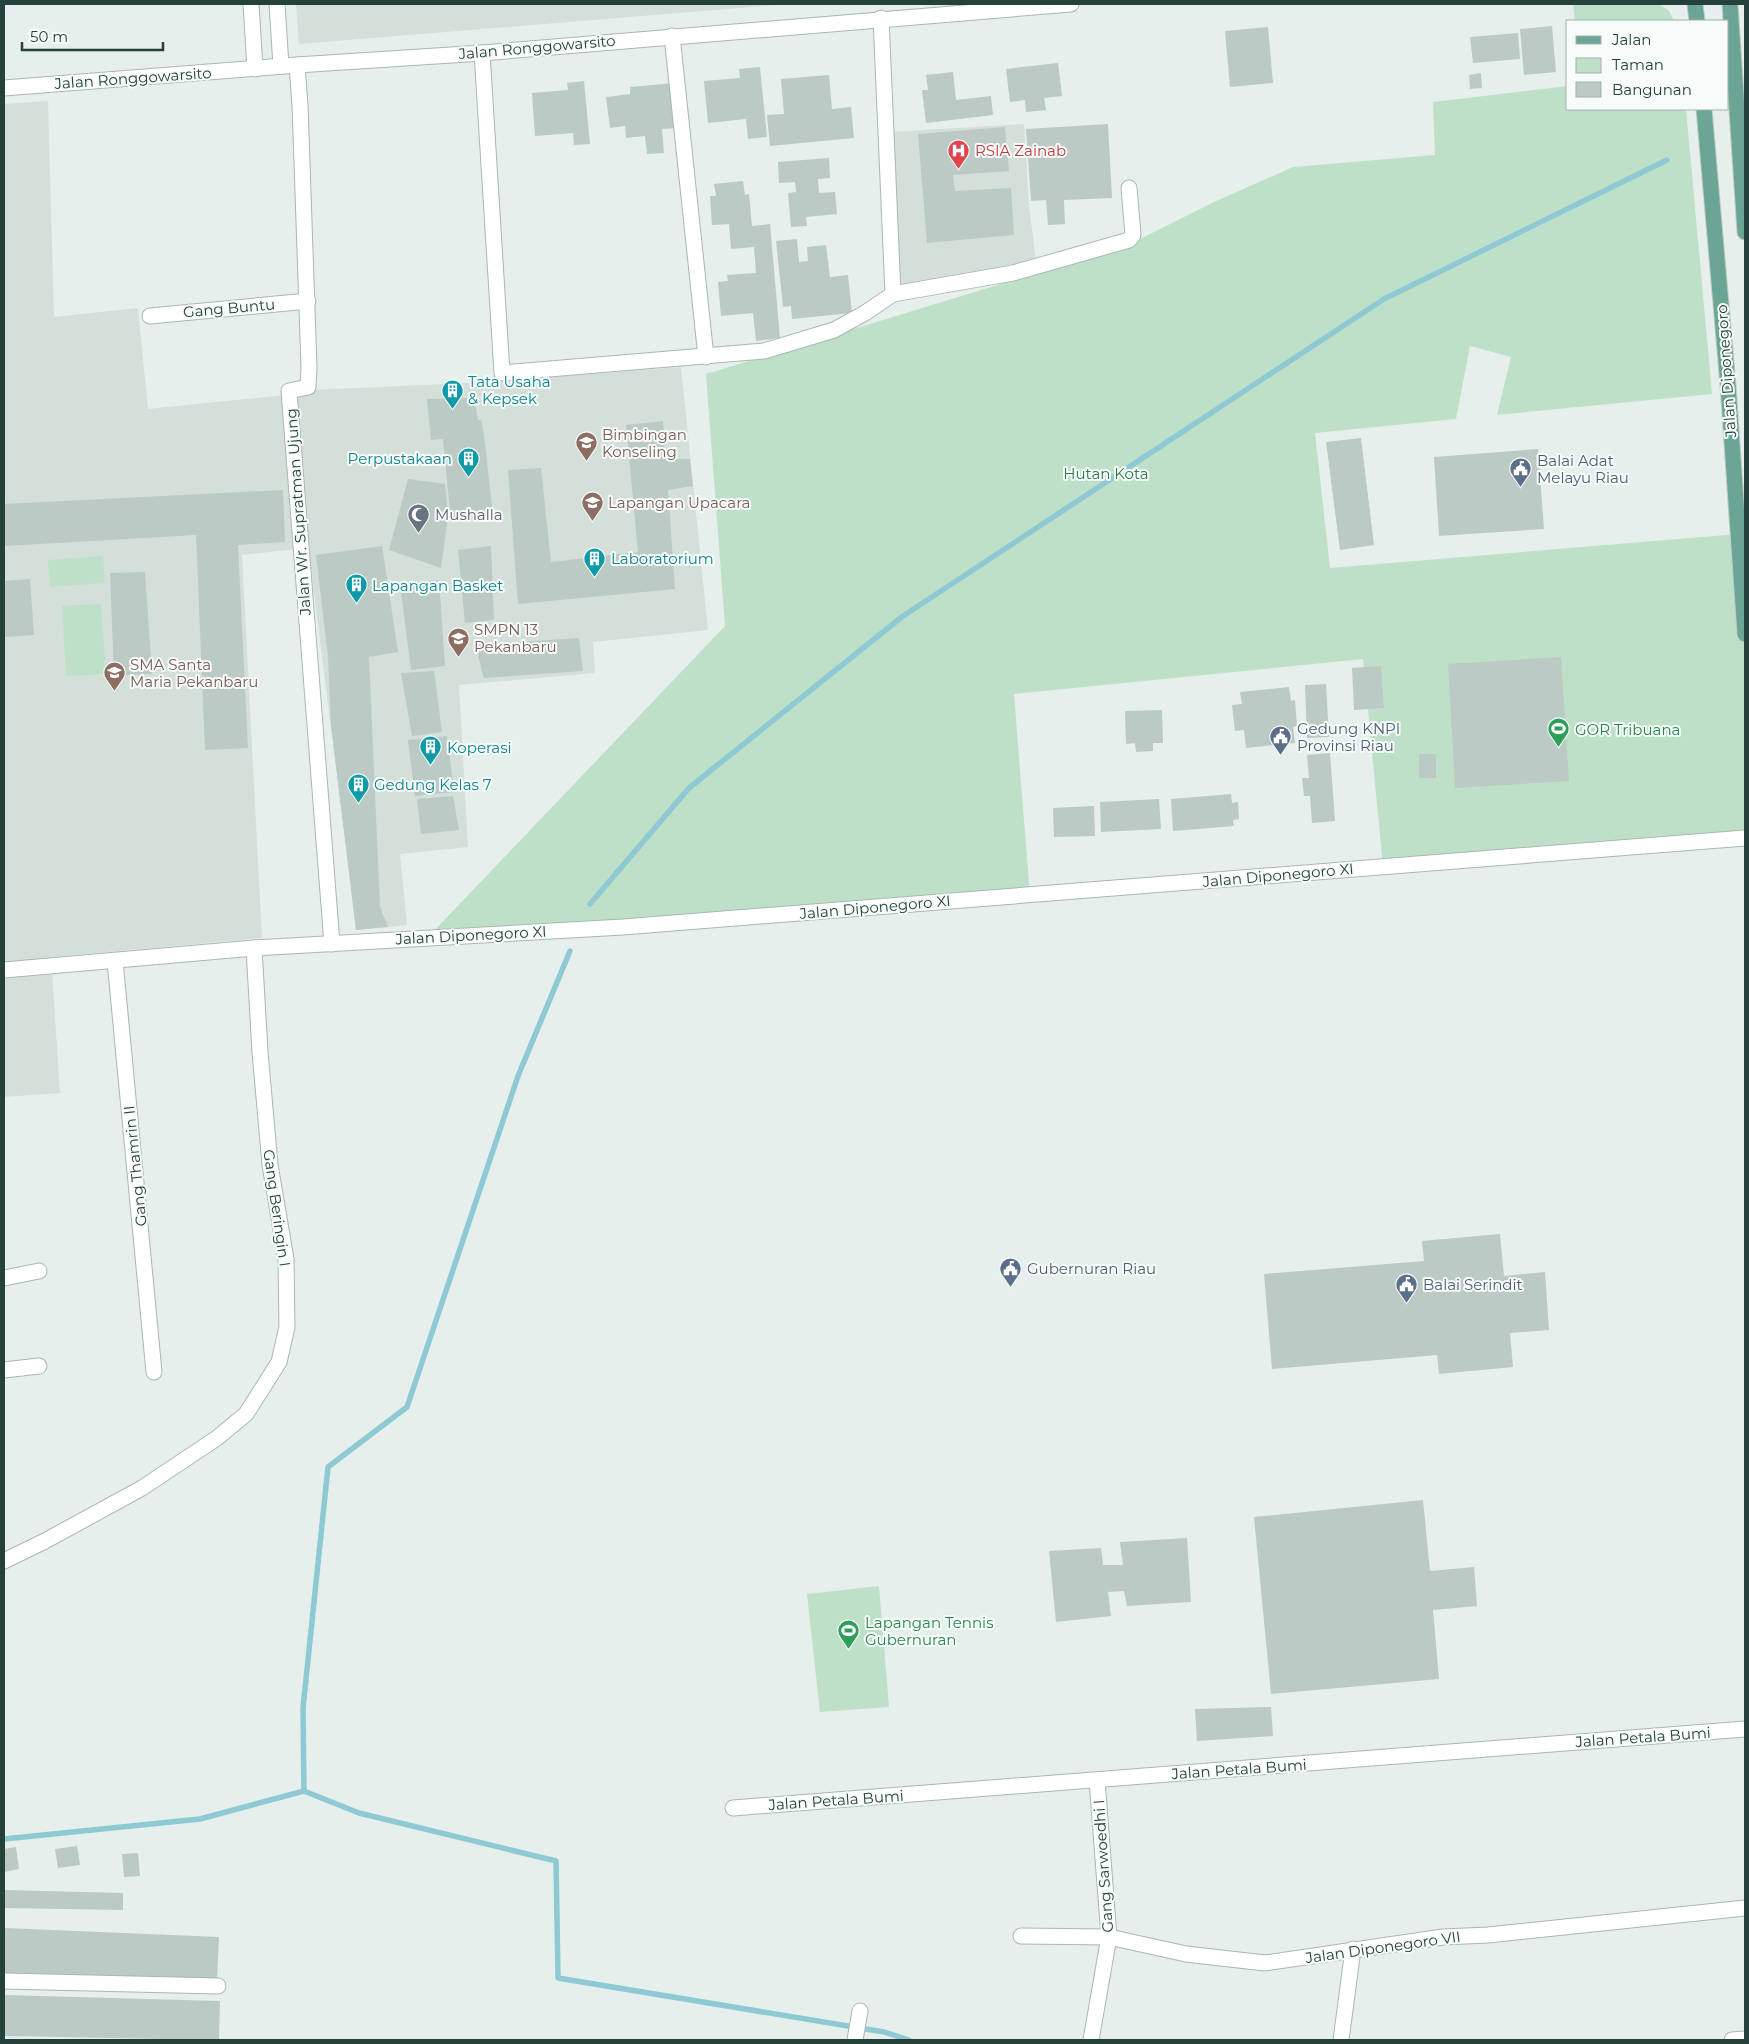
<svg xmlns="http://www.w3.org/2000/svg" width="1749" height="2044" viewBox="0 0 1749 2044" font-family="Montserrat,sans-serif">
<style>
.built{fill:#d4dfda}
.green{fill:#bfe0c8}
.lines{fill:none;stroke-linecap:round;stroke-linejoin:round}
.stream{stroke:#8ec9d4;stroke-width:5.5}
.building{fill:#bbcac4}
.minor-casing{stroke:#a8b8b2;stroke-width:17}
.major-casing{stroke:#c2cac8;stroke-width:17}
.minor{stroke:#fff;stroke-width:15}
.major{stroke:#6aa596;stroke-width:15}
.labels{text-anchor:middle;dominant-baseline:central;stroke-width:4;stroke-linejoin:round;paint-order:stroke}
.street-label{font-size:15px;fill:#24423a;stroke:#f7fbf9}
.health-label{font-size:15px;fill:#be3a42;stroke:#f7fbf9;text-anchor:start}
.culture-label{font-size:15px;fill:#0d838f;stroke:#f7fbf9;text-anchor:start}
.education-label{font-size:15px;fill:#785e54;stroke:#f7fbf9;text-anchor:start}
.service-label{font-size:15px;fill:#4e5e75;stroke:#f7fbf9;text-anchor:start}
.park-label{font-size:15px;fill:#2d7a4b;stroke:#f7fbf9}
.worship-label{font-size:15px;fill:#5b616d;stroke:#f7fbf9;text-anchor:start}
.leisure-label{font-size:15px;fill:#27864d;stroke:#f7fbf9;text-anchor:start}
</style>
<rect width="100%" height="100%" fill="#e6efeb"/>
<g class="built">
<path d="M296 4H789L299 44Z"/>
<path d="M48 101 54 317 138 308 148 409 286 395 296 549 242 555 262 938 51 957 60 1093 4 1097V104Z"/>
<path d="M1024 124 1029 206 1036 261 900 286 889 132Z"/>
<path d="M681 367 708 630 593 642 595 673 459 685 468 847 400 854 407 925 356 930 289 391 489 382Z"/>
</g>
<g class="green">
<path d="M1573 4H1659L1669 11 1674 21H1575Z"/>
<path d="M1568 86V109H1686L1712 394 1497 415 1511 357 1470 346 1456 419 1315 433 1330 568 1738 534 1745 636V838L1383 866 1363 659 1014 694 1030 896 429 936 725 626 706 374 1128 245 1214 202 1293 167 1435 155 1433 102Z"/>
<path d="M103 556 105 583 50 587 48 560Z"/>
<path d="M101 604 106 674 66 676 62 606Z"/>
<path d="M879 1586 889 1707 820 1712 807 1594Z"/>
</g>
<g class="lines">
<g class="stream">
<path d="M590 904 689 788 903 616 1384 299 1667 160"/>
<path d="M304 1791 303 1708 328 1467 407 1407 518 1076 570 951"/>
<path d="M4 1839 200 1819 304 1791 359 1813 556 1861 558 1978 884 2032 909 2040"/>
</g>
</g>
<g class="building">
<path d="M1552 26 1556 72 1524 75 1520 29Z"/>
<path d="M1268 27 1273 83 1230 87 1225 31Z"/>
<path d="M1518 33 1520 59 1473 63 1470 37Z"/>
<path d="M1058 63 1062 96 1044 98 1046 110 1026 112 1025 100 1010 102 1006 69Z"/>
<path d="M760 67 767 137 748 139 746 119 708 123 704 81 740 78 739 69Z"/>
<path d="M953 72 956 100 991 96 993 115 926 123 922 90H928L926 75Z"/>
<path d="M1481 73 1482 88 1470 89 1469 75Z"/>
<path d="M829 75 832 109 851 107 854 138 770 146 767 115 784 114 781 79Z"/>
<path d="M584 81 590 144 574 145 573 133 535 136 532 93 568 90 567 83Z"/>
<path d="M674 83 679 128 662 129 664 153 647 154 645 136 626 138 625 126 610 128 606 97 630 94V87Z"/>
<path d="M1108 124 1112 198 1064 200 1065 224 1048 225 1046 200 1031 201 1026 129Z"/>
<path d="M1005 127 1009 171 953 175 955 191 1011 188 1014 235 927 243 918 134Z"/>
<path d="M829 158 830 178 818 179 819 193 835 192 837 214 806 217 807 226 791 227 788 193 796 192 795 182 779 183 778 162Z"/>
<path d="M743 181 745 195 749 194 752 226 770 224 780 338 756 341 753 313 721 316 718 282 728 281 727 275 756 273 754 247 731 249 729 224 712 225 710 196H716L714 184Z"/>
<path d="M797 239 799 262 808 261 807 247 826 245 830 277 848 275 852 313 792 319 791 306 783 307 776 241Z"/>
<path d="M474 398 478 420H481L484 435 493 516 451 521 443 439 431 440 427 399Z"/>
<path d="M663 421 665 459H690L693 486 668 490 675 589 518 604 508 470 541 468 551 562 638 552 626 425Z"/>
<path d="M1361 438 1374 545 1340 550 1326 442Z"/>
<path d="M1538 449 1544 529 1439 536 1434 457Z"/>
<path d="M408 479 445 484 448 516 441 568 389 550Z"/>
<path d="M283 490 285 542 238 545 248 748 205 750 196 535 4 546V504Z"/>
<path d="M382 546 398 652 369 657 380 907 388 927 356 930 331 724 328 657 316 555Z"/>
<path d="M491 546 494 620 465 623 458 550Z"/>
<path d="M145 572 152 674 114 676 110 573Z"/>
<path d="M30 579 34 635 4 637V581Z"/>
<path d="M439 580 445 666 411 670 400 584Z"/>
<path d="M579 638 583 671 484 678 475 645Z"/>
<path d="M1561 657 1569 781 1455 788 1448 664Z"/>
<path d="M1381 666 1384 708 1354 710 1352 668Z"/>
<path d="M434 671 442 732 412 736 401 673Z"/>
<path d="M1326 684 1329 737 1307 738 1305 685Z"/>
<path d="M1289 687 1291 701 1295 700 1297 726 1293 727 1295 743 1246 748 1244 730 1235 731 1232 705 1242 704 1240 692Z"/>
<path d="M1162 710 1163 743H1153V751L1136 752 1135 743 1126 744 1125 711Z"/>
<path d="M447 736 454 792 415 796 408 740Z"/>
<path d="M1330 753 1335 821 1312 823 1310 796H1304L1302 778H1309L1307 755Z"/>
<rect x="1419" y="754" width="17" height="24"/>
<path d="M1231 794 1232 803 1238 802 1239 819 1233 820 1234 826 1173 831 1171 799Z"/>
<path d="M453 796 459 830 421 834 417 799Z"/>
<path d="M1159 799 1161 829 1101 832 1100 802Z"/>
<path d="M1094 806 1095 836 1054 837 1053 808Z"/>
<path d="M1500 1234 1504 1276 1545 1272 1549 1330 1510 1333 1513 1367 1439 1374 1437 1355 1272 1369 1264 1274 1424 1261 1422 1241Z"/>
<path d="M1423 1500 1430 1571 1474 1567 1477 1606 1433 1610 1439 1679 1271 1694 1254 1517Z"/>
<path d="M1187 1538 1191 1602 1127 1606 1124 1591 1108 1592 1111 1616 1056 1622 1049 1551 1101 1548 1103 1565H1123L1120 1542Z"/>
<path d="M1271 1707 1273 1736 1197 1741 1195 1709Z"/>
<path d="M77 1846 80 1865 58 1868 55 1849Z"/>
<path d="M16 1847 19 1869 4 1872V1849Z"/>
<path d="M138 1853 140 1876 124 1877 122 1854Z"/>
<path d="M4 1890 123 1893V1910L4 1908Z"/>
<path d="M5 1928 219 1937 217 1981 4 1973Z"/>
<path d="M4 1995 220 2001 219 2040 4 2036Z"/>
</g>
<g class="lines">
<defs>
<g id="minor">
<path d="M251 4 255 69"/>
<path d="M277 4 281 66"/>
<path d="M881 18 893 294"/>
<path d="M672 36 706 357"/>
<path d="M482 53 502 373 764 351 834 330 865 313 893 294 1013 273 1129 240 1133 235 1129 188"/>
<path d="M297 65 300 105 309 367 308 387 289 391 332 944"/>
<path d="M4 88 297 65 482 53 1071 4"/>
<path d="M150 316 308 301"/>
<path d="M115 961 154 1372"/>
<path d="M4 970 254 948 623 927 1745 838"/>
<path d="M4 1278 39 1271"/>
<path d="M4 1370 39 1366"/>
<path d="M4 1561 45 1541 142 1488 217 1438 246 1414 279 1362 287 1327 286 1259 270 1165 260 1052 254 948"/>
<path d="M733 1808 1745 1729"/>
<path d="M1021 1936 1109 1937 1186 1954 1265 1963 1443 1937 1488 1935 1745 1908"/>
<path d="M4 1981 218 1986"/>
<path d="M855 2040 860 2011"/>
<path d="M1091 2040 1109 1937 1097 1780"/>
<path d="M1341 2040 1353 1949"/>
<path d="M1732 2040 1745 2039"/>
</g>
<g id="major">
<path d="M1695 4 1697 21"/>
<path d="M1730 4 1745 232"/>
<path d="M1704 109 1728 385 1745 634"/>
</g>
</defs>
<use href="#minor" class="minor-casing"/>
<use href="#major" class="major-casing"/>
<use href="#minor" class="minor"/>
<use href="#major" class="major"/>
</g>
<defs>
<symbol id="hospital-pin" viewBox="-11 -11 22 30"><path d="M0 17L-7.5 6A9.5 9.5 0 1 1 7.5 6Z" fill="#e0444e" stroke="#f7fbf9"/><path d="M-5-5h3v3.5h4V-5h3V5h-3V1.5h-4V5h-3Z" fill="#fff"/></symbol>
<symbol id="building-pin" viewBox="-11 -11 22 30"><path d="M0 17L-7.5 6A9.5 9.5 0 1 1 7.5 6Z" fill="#0f9aa8" stroke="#f7fbf9"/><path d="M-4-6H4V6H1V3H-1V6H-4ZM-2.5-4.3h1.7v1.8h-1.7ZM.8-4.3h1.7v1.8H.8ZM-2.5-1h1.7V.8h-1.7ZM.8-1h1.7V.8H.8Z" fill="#fff"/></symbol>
<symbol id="school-pin" viewBox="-11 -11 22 30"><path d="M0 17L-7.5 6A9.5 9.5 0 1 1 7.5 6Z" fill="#8d6e63" stroke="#f7fbf9"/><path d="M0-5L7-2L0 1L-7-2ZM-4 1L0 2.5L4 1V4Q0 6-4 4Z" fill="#fff"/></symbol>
<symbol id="civic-pin" viewBox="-11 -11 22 30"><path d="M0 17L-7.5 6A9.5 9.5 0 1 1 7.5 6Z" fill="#5c6f8a" stroke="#f7fbf9"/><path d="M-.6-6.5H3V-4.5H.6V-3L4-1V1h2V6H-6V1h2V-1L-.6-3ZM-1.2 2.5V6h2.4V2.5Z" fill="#fff"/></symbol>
<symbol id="mosque-pin" viewBox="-11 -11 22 30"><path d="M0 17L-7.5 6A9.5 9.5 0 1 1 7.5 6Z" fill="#6b7280" stroke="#f7fbf9"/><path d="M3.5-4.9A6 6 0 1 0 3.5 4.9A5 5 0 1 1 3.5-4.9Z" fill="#fff"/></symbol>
<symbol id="stadium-pin" viewBox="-11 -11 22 30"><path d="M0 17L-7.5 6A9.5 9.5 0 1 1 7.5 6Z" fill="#2e9e5b" stroke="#f7fbf9"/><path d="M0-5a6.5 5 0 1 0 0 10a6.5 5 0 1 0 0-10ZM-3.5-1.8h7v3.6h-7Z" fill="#fff"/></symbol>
</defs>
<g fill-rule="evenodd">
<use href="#hospital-pin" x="946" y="138" width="25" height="34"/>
<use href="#building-pin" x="440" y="378" width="25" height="34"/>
<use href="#school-pin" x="574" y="430" width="25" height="34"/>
<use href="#building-pin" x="456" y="446" width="25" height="34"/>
<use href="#civic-pin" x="1508" y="456" width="25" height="34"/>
<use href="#school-pin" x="580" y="490" width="25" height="34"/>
<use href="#mosque-pin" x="406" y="502" width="25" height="34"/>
<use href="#building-pin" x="582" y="546" width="25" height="34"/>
<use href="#building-pin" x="344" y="572" width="25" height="34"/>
<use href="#school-pin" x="446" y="626" width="25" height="34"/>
<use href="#school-pin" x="102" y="660" width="25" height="34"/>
<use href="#stadium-pin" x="1546" y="716" width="25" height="34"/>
<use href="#civic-pin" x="1268" y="724" width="25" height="34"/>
<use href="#building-pin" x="418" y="734" width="25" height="34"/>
<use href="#building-pin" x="346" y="772" width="25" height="34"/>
<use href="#civic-pin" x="998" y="1256" width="25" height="34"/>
<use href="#civic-pin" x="1394" y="1272" width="25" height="34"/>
<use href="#stadium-pin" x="836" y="1618" width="25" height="34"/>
</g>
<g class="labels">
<g class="street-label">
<text transform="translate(537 47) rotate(-5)">Jalan Ronggowarsito</text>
<text transform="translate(133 78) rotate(-4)">Jalan Ronggowarsito</text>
<text transform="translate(229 308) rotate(-5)">Gang Buntu</text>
<text transform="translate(1726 371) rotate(-94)">Jalan Diponegoro</text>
<text transform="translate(298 512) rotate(-94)">Jalan Wr. Supratman Ujung</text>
<text transform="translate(1278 875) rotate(-5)">Jalan Diponegoro XI</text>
<text transform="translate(875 907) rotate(-5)">Jalan Diponegoro XI</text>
<text transform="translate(471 935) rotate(-3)">Jalan Diponegoro XI</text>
<text transform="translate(135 1166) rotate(-96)">Gang Thamrin II</text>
<text transform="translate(277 1208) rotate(82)">Gang Beringin I</text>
<text transform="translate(1643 1737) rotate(-4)">Jalan Petala Bumi</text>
<text transform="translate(1239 1769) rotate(-4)">Jalan Petala Bumi</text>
<text transform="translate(836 1800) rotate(-4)">Jalan Petala Bumi</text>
<text transform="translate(1103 1866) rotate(-94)">Gang Sarwoedhi I</text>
<text transform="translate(1383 1947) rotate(-8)">Jalan Diponegoro VII</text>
</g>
<g class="health-label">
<text x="975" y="150">RSIA Zainab</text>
</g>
<g class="culture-label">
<text x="468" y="381">Tata Usaha<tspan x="468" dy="17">&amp; Kepsek</tspan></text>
<text x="452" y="458" text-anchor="end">Perpustakaan</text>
<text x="611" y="558">Laboratorium</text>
<text x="372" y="585">Lapangan Basket</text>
<text x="447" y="747">Koperasi</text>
<text x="374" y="784">Gedung Kelas 7</text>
</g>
<g class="education-label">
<text x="602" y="434">Bimbingan<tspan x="602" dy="17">Konseling</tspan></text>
<text x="608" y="502">Lapangan Upacara</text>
<text x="474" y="629">SMPN 13<tspan x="474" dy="17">Pekanbaru</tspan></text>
<text x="130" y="664">SMA Santa<tspan x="130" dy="17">Maria Pekanbaru</tspan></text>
</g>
<g class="service-label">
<text x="1537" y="460">Balai Adat<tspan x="1537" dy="17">Melayu Riau</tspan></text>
<text x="1297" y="728">Gedung KNPI<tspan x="1297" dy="17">Provinsi Riau</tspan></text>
<text x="1027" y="1268">Gubernuran Riau</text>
<text x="1423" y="1284">Balai Serindit</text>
</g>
<g class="park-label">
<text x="1106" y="473">Hutan Kota</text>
</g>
<g class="worship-label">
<text x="435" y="514">Mushalla</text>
</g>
<g class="leisure-label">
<text x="1575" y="729">GOR Tribuana</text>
<text x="865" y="1622">Lapangan Tennis<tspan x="865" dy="17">Gubernuran</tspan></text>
</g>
</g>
<rect width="1749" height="2044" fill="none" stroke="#24423a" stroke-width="10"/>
<rect x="1566" y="20" width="162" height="90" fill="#f7fbf9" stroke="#a3b1ad"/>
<rect x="1576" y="36" width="25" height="8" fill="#6aa596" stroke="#a3b1ad"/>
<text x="1612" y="45" font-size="15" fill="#24423a">Jalan</text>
<rect x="1576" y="58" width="25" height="15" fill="#bfe0c8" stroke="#a3b1ad"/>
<text x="1612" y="70" font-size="15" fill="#24423a">Taman</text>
<rect x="1576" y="82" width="25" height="15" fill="#bbcac4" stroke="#a3b1ad"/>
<text x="1612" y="95" font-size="15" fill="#24423a">Bangunan</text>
<path d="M22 42v8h141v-8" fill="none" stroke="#24423a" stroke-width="2.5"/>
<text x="30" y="42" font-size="15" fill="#24423a" stroke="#f7fbf9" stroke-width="4" paint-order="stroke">50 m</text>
</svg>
